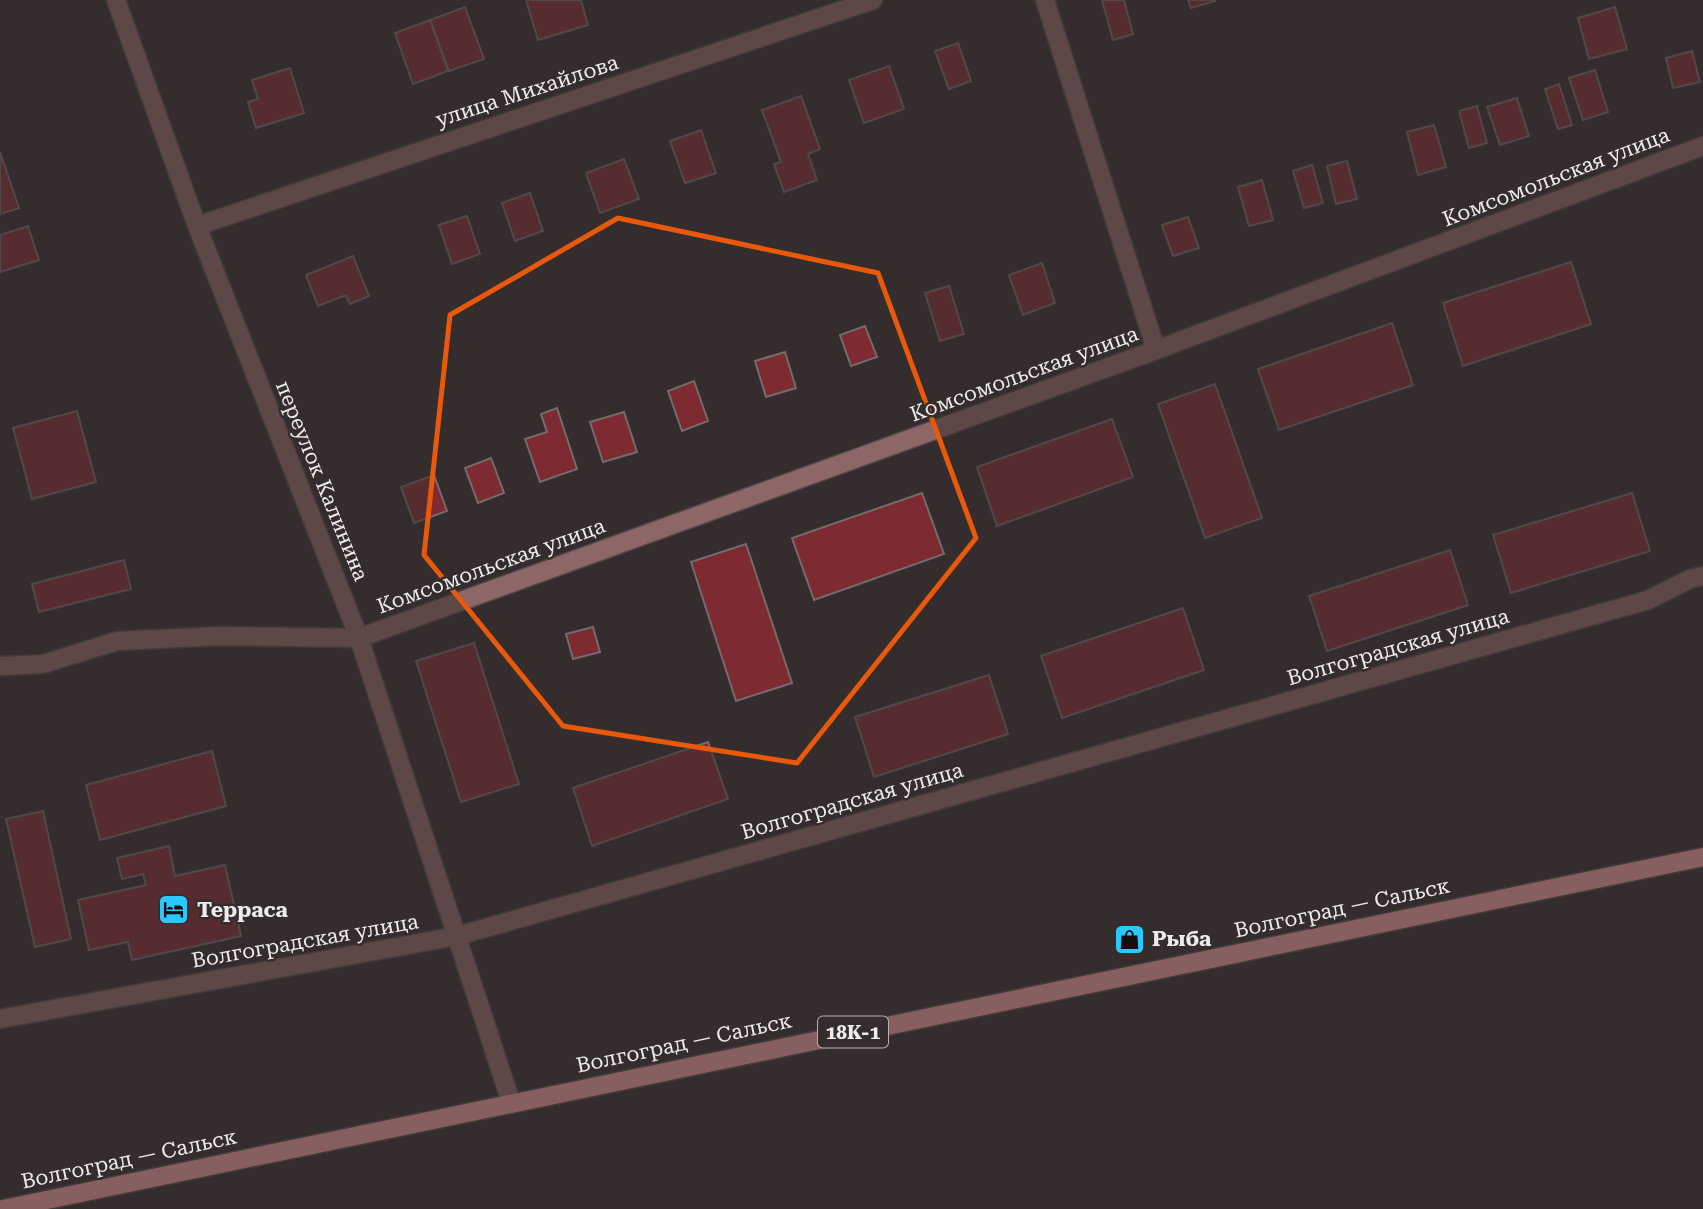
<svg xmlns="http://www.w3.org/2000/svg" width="1703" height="1209" viewBox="0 0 1703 1209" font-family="'Roboto Serif',serif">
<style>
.building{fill:#7e2a33;stroke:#746b6b;stroke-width:2}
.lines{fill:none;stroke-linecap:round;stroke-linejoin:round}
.minor-casing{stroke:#534b4b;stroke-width:21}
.primary-casing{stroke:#534b4b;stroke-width:21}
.minor{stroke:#8f6667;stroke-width:18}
.primary{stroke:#ed9b9e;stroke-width:18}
.marked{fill:none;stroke:#e8590c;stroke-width:5;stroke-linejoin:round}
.labels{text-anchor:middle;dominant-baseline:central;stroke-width:5;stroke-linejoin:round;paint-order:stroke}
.shield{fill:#352d2d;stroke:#b8b2b2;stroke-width:2}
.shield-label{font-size:19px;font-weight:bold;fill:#f0ebeb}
.street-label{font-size:21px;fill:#f0ebeb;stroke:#352d2d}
.poi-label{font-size:21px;font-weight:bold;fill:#f0ebeb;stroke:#352d2d;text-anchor:start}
</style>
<rect width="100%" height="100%" fill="#352d2d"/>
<g class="building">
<path d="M526 0H581L588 25 538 40Z"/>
<path d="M1102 0H1124L1133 34 1113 40Z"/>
<path d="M1188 0H1215V1L1191 8Z"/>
<path d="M465 7 484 59 449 71 430 20Z"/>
<path d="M1615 7 1627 49 1589 59 1578 18Z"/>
<path d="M430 20 448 71 413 84 395 33Z"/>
<path d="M958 43 971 81 949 89 935 51Z"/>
<path d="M1692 51 1700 82 1673 88 1666 58Z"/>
<path d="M889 66 904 109 864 123 849 80Z"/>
<path d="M290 68 304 113 256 128 248 102 258 99 252 80Z"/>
<path d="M1595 70 1608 112 1583 120 1569 78Z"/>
<path d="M1559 84 1572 125 1558 129 1545 89Z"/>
<path d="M801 96 820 149 808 154 817 180 784 192 774 164 781 162 762 110Z"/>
<path d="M1517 98 1529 136 1500 145 1487 107Z"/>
<path d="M1477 106 1487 143 1469 148 1459 111Z"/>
<path d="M1434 125 1446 167 1418 175 1407 132Z"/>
<path d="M701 130 716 173 685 183 670 141Z"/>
<path d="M0 152 19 208 0 214Z"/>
<path d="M624 159 639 199 600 213 586 173Z"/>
<path d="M1347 161 1357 199 1336 204 1327 166Z"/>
<path d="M1312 165 1323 203 1304 208 1293 171Z"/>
<path d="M1262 180 1273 220 1249 226 1238 187Z"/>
<path d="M530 193 543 231 515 241 502 203Z"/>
<path d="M467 216 480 254 452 264 439 225Z"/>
<path d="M1188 217 1199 248 1173 256 1162 225Z"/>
<path d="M28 226 39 260 0 272V235Z"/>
<path d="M353 256 369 296 350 304 346 295 318 306 306 275Z"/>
<path d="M1571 262 1591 324 1463 366 1443 303Z"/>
<path d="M1042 263 1055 303 1023 315 1009 275Z"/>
<path d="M949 286 964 334 940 341 925 293Z"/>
<path d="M1392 323 1413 385 1279 430 1258 369Z"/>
<path d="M865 326 877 357 851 366 840 335Z"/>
<path d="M785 352 796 388 766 397 755 361Z"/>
<path d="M694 381 708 421 682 431 668 391Z"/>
<path d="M1215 384 1262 518 1205 538 1158 404Z"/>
<path d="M557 408 577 469 540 482 525 439 547 432 541 414Z"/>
<path d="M77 411 96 482 32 499 13 428Z"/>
<path d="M624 412 637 452 603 462 590 422Z"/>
<path d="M1112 419 1133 477 997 526 977 467Z"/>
<path d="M491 458 504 493 478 503 465 468Z"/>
<path d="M434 475 447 511 414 523 401 487Z"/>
<path d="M922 493 944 554 814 600 792 538Z"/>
<path d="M1632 493 1650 551 1511 593 1493 535Z"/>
<path d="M746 544 792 683 736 701 691 562Z"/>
<path d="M1450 550 1468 605 1327 651 1309 596Z"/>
<path d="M124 560 131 589 39 612 32 584Z"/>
<path d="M1183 608 1204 670 1062 718 1041 656Z"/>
<path d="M593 627 600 652 573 659 566 634Z"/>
<path d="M474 643 519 784 461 802 416 661Z"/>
<path d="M989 675 1008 734 874 777 855 717Z"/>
<path d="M708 742 728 799 592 846 573 788Z"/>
<path d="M212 751 226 806 100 840 86 785Z"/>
<path d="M43 811 71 939 35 947 6 819Z"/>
<path d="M169 846 175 876 225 865 241 936 132 960 128 942 89 950 78 900 146 885 143 874 122 879 117 858Z"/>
</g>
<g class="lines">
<defs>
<g id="minor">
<path d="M116 0 197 226 359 638 511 1102"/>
<path d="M1045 0 1156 350"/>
<path d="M197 226 873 0"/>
<path d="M0 666 43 664 117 641 220 636 359 638 1156 350 1703 146"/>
<path d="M0 1019 457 936 1648 600 1690 579 1703 576"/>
</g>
<path id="primary" d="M3 1209 1703 857"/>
</defs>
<use href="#minor" class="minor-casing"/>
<use href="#primary" class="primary-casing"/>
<use href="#minor" class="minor"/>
<use href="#primary" class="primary"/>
</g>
<path d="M0 0H1703V1209H0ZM618 218 878 273 976 538 797 763 563 726 424 555 450 315Z" fill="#352d2d" fill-opacity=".55" fill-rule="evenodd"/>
<path class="marked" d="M618 218 878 273 976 538 797 763 563 726 424 555 450 315Z"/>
<defs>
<symbol id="hotel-square" viewBox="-11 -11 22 22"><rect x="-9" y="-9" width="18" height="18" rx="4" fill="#29c8ff" stroke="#352d2d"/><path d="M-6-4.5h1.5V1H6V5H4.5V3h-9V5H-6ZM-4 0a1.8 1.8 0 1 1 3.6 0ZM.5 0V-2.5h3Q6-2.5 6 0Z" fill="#111"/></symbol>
<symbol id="shop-square" viewBox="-11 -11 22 22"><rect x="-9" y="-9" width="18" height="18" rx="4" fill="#29c8ff" stroke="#352d2d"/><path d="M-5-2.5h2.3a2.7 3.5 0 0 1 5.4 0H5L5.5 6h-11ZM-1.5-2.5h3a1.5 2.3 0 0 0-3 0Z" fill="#111"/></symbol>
</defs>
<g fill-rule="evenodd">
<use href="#hotel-square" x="156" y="892" width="35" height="35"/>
<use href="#shop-square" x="1112" y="922" width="35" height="35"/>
</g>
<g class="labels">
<rect class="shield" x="818" y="1016.5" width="70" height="31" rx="5"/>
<g class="shield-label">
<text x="853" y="1032">18К-1</text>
</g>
<g class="street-label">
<text transform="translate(527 91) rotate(-18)">улица Михайлова</text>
<text transform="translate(1556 177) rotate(-21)">Комсомольская улица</text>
<text transform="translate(1024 374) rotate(-20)">Комсомольская улица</text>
<text transform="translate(322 481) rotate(68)">переулок Калинина</text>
<text transform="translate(491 566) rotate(-20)">Комсомольская улица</text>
<text transform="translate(1398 647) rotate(-16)">Волгоградская улица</text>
<text transform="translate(852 801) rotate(-16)">Волгоградская улица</text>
<text transform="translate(1342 908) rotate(-12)">Волгоград — Сальск</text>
<text transform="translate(305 941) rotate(-10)">Волгоградская улица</text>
<text transform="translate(684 1043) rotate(-12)">Волгоград — Сальск</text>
<text transform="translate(129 1159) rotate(-12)">Волгоград — Сальск</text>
</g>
<g class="poi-label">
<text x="197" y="910">Терраса</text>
<text x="1152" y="939">Рыба</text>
</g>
</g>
</svg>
